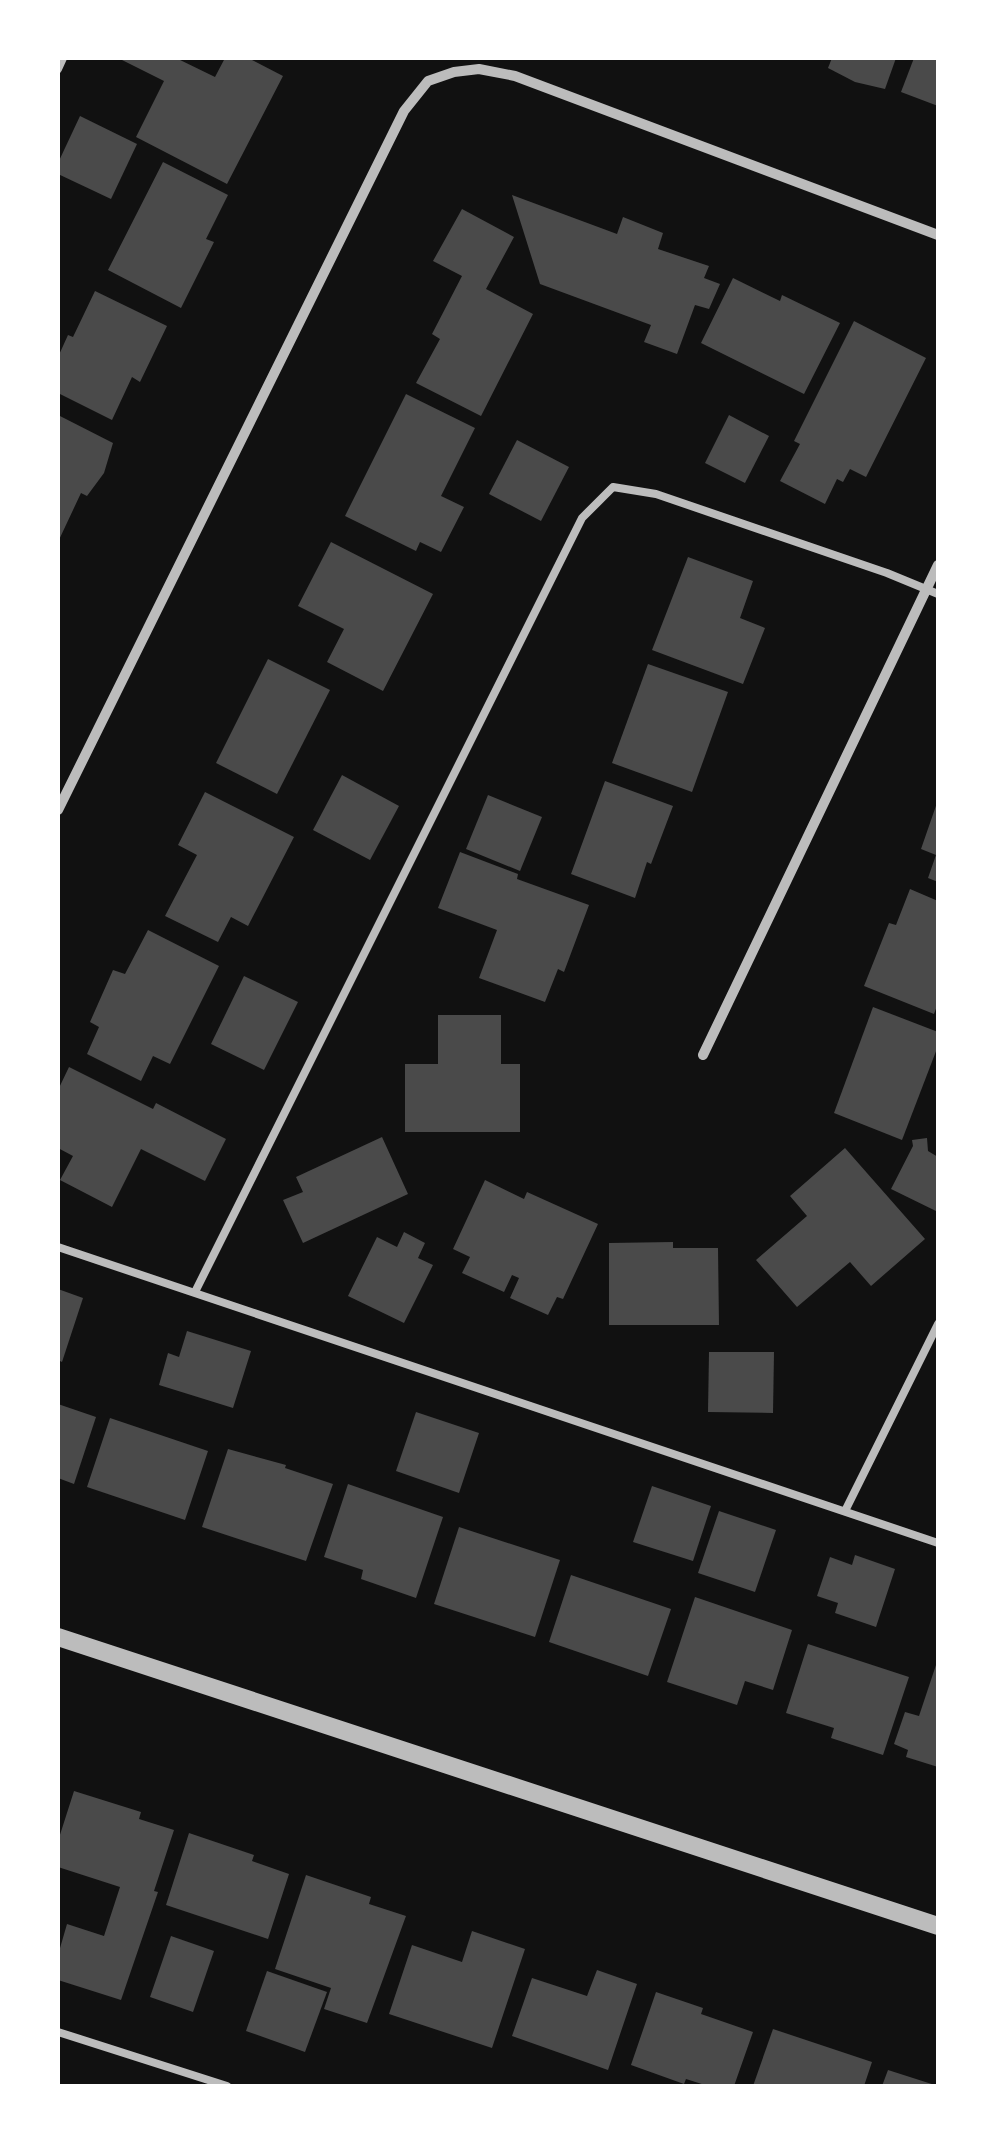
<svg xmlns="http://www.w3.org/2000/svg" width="996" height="2144" viewBox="0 0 996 2144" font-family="'PT Sans',sans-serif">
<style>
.building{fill:#4a4a4a}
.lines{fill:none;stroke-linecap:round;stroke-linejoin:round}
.service{stroke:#bcbcbc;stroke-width:8}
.minor{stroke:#bcbcbc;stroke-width:10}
.tertiary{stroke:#bcbcbc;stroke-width:18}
</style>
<rect width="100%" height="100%" fill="#111"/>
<g class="building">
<path d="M118 58H176L215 77 225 58H248L283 76 227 184 136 137 164 81Z"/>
<path d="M832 58H896L885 89 855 82 828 68Z"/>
<path d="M914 58H938V106L901 92Z"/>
<path d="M80 116 137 144 111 199 58 174V163Z"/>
<path d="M163 162 228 195 206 239 214 242 181 308 108 270Z"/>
<path d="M512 195 617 234 623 217 663 233 658 249 709 266 704 278 720 284 709 309 695 305 677 354 644 342 651 325 540 284Z"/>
<path d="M462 209 514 237 486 289 533 314 481 416 416 383 440 339 432 334 462 276 433 261Z"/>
<path d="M733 278 780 301 782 295 840 323 804 394 701 343Z"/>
<path d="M95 291 167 326 140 382 132 377 112 420 58 393V357L68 335 73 337Z"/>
<path d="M854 321 926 358 866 477 850 469 843 482 837 479 825 504 780 481 800 444 794 441Z"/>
<path d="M406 394 475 428 441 496 464 507 441 552 420 542 416 551 345 516Z"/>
<path d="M58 415 113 443 104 473 87 496 81 493 58 542Z"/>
<path d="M729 415 769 436 745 483 705 463Z"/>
<path d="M517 440 569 467 541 521 489 494Z"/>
<path d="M331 542 433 594 383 691 327 662 344 629 298 606Z"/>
<path d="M688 557 753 581 740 618 765 628 743 684 652 650Z"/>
<path d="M268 659 330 690 277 794 216 763Z"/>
<path d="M648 664 728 692 692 792 612 763Z"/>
<path d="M342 775 399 806 370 860 313 830Z"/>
<path d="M605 781 673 806 651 864 647 862 635 898 571 874Z"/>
<path d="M205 792 294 837 248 926 231 917 218 942 165 916 197 855 178 845Z"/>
<path d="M488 795 542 817 520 871 466 849Z"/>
<path d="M938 800V882L928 878 936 855 921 849Z"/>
<path d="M460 852 518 874 517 879 589 905 564 972 558 969 545 1002 479 978 497 930 438 908Z"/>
<path d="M910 889 938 901V1003L934 1014 864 986 889 923 896 925Z"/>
<path d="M148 930 219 966 170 1064 153 1056 141 1081 87 1054 99 1027 90 1022 113 970 125 974Z"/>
<path d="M244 976 298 1002 264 1070 211 1044Z"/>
<path d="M873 1007 938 1032V1046L902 1140 834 1113Z"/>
<path d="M438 1015H501V1064H520V1132H405V1064H438Z"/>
<path d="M69 1067 153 1109 156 1103 226 1139 205 1181 141 1149 112 1207 60 1180 73 1156 58 1148V1090Z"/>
<path d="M382 1137 408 1194 303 1243 283 1200 303 1192 296 1177Z"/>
<path d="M927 1138 928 1151 938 1157V1212L891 1189 913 1146 912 1140Z"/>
<path d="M845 1148 925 1239 871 1286 850 1262 797 1307 756 1260 807 1216 790 1196Z"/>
<path d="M485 1180 524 1199 527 1192 598 1224 563 1299 557 1297 548 1315 510 1298 519 1278 512 1275 504 1292 462 1273 470 1257 453 1249Z"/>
<path d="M404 1232 425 1243 418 1258 433 1265 404 1323 348 1296 377 1237 397 1247Z"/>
<path d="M673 1242V1248H718L719 1325H609V1243Z"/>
<path d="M58 1289 83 1298 62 1362 58 1360Z"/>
<path d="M187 1331 251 1351 233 1408 159 1385 168 1353 179 1357Z"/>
<path d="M709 1352H774L773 1413 708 1412Z"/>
<path d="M58 1404 96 1417 74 1484 58 1478Z"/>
<path d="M416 1412 479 1433 459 1493 396 1471Z"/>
<path d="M110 1418 208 1451 185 1520 87 1487Z"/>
<path d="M228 1449 286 1465 285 1468 333 1484 306 1561 202 1527Z"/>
<path d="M348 1484 443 1517 416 1598 361 1579 363 1570 324 1557Z"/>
<path d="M652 1486 711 1506 693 1561 633 1542Z"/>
<path d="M719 1511 776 1530 755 1592 698 1573Z"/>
<path d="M459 1527 560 1560 535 1637 434 1604Z"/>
<path d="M855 1555 895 1569 876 1627 835 1613 838 1603 817 1596 830 1557 852 1565Z"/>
<path d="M571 1575 671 1609 648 1676 549 1642Z"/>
<path d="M695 1597 792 1630 773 1690 745 1681 737 1705 667 1682Z"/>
<path d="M808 1644 909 1677 883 1755 831 1738 834 1728 786 1713Z"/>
<path d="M938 1659V1767L906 1757 908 1750 894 1744 905 1712 919 1716Z"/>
<path d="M74 1791 141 1812 139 1819 174 1830 154 1891 158 1892 121 2000 58 1980V1955L67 1924 104 1936 120 1887 58 1867V1841Z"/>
<path d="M189 1833 254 1855 252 1861 289 1874 268 1939 166 1905Z"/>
<path d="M306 1875 371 1897 369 1904 406 1916 367 2023 324 2009 331 1988 275 1969Z"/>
<path d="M472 1931 525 1949 492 2048 389 2014 412 1945 462 1962Z"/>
<path d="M171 1936 214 1951 193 2012 150 1997Z"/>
<path d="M597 1970 637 1984 608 2070 512 2036 532 1978 587 1996Z"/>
<path d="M267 1971 327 1992 305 2052 246 2031Z"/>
<path d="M656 1992 703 2008 701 2014 753 2032 734 2086H708L686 2079 684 2084 631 2065Z"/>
<path d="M773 2029 872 2062 864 2086H753Z"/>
<path d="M888 2070 938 2086H882Z"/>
</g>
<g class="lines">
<g class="service">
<path d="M58 69 63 58"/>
<path d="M58 1247 938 1543"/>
<path d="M195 1292 582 518 613 487 656 494 887 573 938 594"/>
<path d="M845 1511 938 1324"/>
<path d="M58 2032 227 2086"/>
</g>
<g class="minor">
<path d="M58 810 404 111 428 81 454 72 479 69 515 76 938 235"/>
<path d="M703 1055 938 565"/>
</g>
<path class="tertiary" d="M58 1637 938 1926"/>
</g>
<rect width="996" height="2144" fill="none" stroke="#ffffff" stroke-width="120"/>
</svg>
